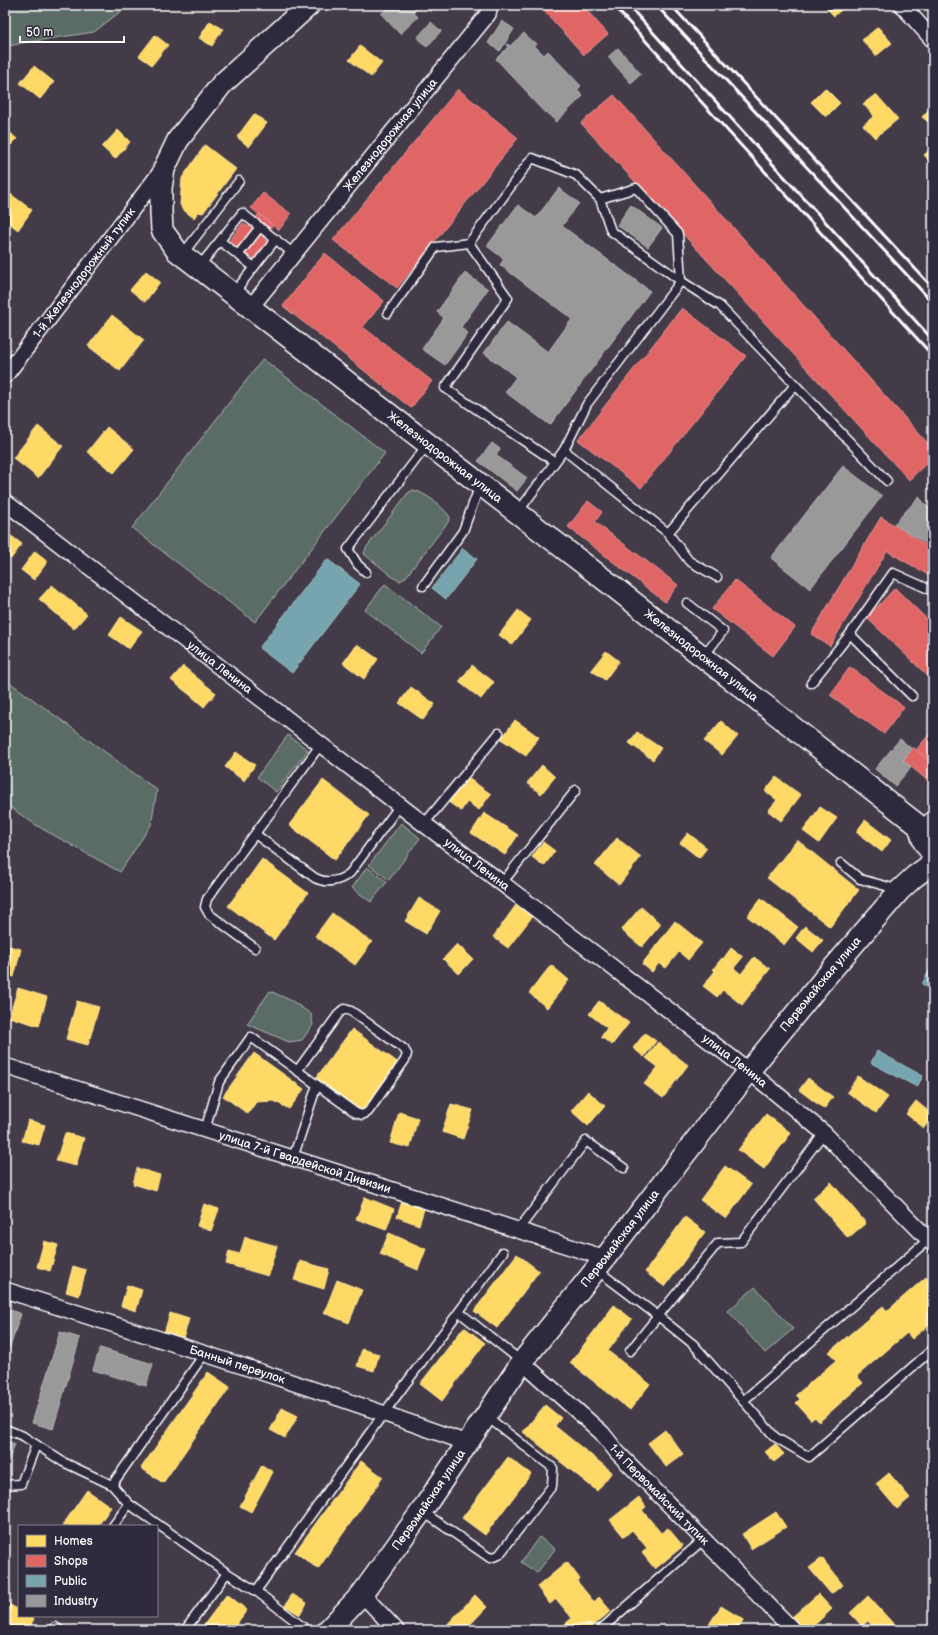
<svg xmlns="http://www.w3.org/2000/svg" width="938" height="1635" viewBox="0 0 938 1635" font-family="'Balsamiq Sans',sans-serif">
<style>
.green{fill:#5a6c65;stroke:#acb6b2}
.homes{fill:#ffd966;stroke:#ffe494}
.shops{fill:#e06666;stroke:#e99494}
.public{fill:#76a5af;stroke:#9fc0c7}
.industry{fill:#999;stroke:#b8b8b8}
.lines{fill:none;stroke-linecap:round;stroke-linejoin:round}
.lane-casing{stroke:#fff;stroke-width:11}
.street-casing{stroke:#fff;stroke-width:18}
.secondary-casing{stroke:#fff;stroke-width:24}
.lane{stroke:#2f2a3d;stroke-width:8}
.street{stroke:#2f2a3d;stroke-width:15}
.secondary{stroke:#2f2a3d;stroke-width:21}
.rail{stroke:#fff;stroke-width:3}
.labels{text-anchor:middle;dominant-baseline:central;stroke-width:4;stroke-linejoin:round;paint-order:stroke}
.street-label{font-size:12px;fill:#fff;stroke:#2f2a3d}
</style>
<rect width="100%" height="100%" fill="#443b48"/>
<filter id="ink" filterUnits="userSpaceOnUse"><feTurbulence type="fractalNoise" baseFrequency=".025" numOctaves="2"/><feDisplacementMap in="SourceGraphic" scale="8" xChannelSelector="R" yChannelSelector="G"/><feConvolveMatrix kernelMatrix="1 2 1 2 8 2 1 2 1" color-interpolation-filters="sRGB"/></filter>
<g filter="url(#ink)">
<g class="green">
<path d="M5 5H129L94 32 22 43 5 47Z"/>
<path d="M263 359 385 453 255 622 132 528Z"/>
<path d="M413 490C426 493 442 506 450 517L448 522 405 578 400 581 394 578 364 554 366 548 408 493Z"/>
<path d="M385 584 441 627 421 653 365 610Z"/>
<path d="M5 679 157 790 151 825 120 872 39 827 5 804Z"/>
<path d="M288 735 308 750 276 792 257 777Z"/>
<path d="M401 823 420 838 389 880 369 865Z"/>
<path d="M367 867 387 882 371 902 352 888Z"/>
<path d="M270 991 292 1001 311 1014 313 1025 302 1040 289 1042 247 1024Z"/>
<path d="M755 1287 793 1329 765 1353 728 1311Z"/>
<path d="M539 1537 555 1549 537 1573 521 1562Z"/>
</g>
<g class="homes">
<path d="M824 5H847L834 16Z"/>
<path d="M210 21 223 29 212 46 199 38Z"/>
<path d="M878 27 892 43 876 56 862 40Z"/>
<path d="M155 35 168 45 152 65 139 56Z"/>
<path d="M360 46 382 63 371 77 349 60Z"/>
<path d="M34 66 54 82 40 99 20 83Z"/>
<path d="M825 88 840 103 826 117 811 102Z"/>
<path d="M876 94 898 119 875 138 863 125 874 116 863 104Z"/>
<path d="M933 105V126L922 117Z"/>
<path d="M254 114 267 123 249 147 237 137Z"/>
<path d="M5 128 17 139 5 151Z"/>
<path d="M118 130 130 142 115 159 102 147Z"/>
<path d="M205 145 236 169 203 213 198 212 194 218 182 209 180 204 182 178Z"/>
<path d="M933 147V165L924 155Z"/>
<path d="M5 190 32 210 18 230 5 220Z"/>
<path d="M146 271 160 282 145 302 130 290Z"/>
<path d="M112 315 144 340 120 371 88 346Z"/>
<path d="M38 426 63 446 38 478 13 458Z"/>
<path d="M107 427 134 449 114 473 87 452Z"/>
<path d="M10 535 22 544 11 559 5 554V541Z"/>
<path d="M35 551 48 561 34 580 21 570Z"/>
<path d="M52 585 87 614 74 629 39 599Z"/>
<path d="M518 610 531 620 512 645 499 635Z"/>
<path d="M121 617 142 631 129 649 109 635Z"/>
<path d="M357 644 378 659 364 679 343 663Z"/>
<path d="M606 651 619 661 605 680 591 670Z"/>
<path d="M472 665 494 682 481 699 459 682Z"/>
<path d="M183 666 201 681 190 695 171 680Z"/>
<path d="M201 681 216 693 204 707 190 695Z"/>
<path d="M411 687 435 704 423 720 399 703Z"/>
<path d="M515 720 539 737 526 756 501 739Z"/>
<path d="M721 721 738 736 722 755 704 741Z"/>
<path d="M637 732 661 748 653 760 629 743Z"/>
<path d="M236 752 255 765 244 781 225 767Z"/>
<path d="M542 765 555 777 541 794 527 783Z"/>
<path d="M465 776 491 794 479 810 467 802 461 811 447 801Z"/>
<path d="M776 777 801 795 781 821 768 811 777 800 765 791Z"/>
<path d="M323 780 369 815 335 860 289 825Z"/>
<path d="M820 807 837 818 819 843 803 831Z"/>
<path d="M484 813 518 835 505 855 471 833Z"/>
<path d="M865 820 891 840 882 852 856 832Z"/>
<path d="M688 833 707 848 699 858 680 843Z"/>
<path d="M617 838 641 857 619 885 595 865Z"/>
<path d="M797 840 859 890 830 927 767 878Z"/>
<path d="M543 842 555 851 544 866 532 857Z"/>
<path d="M262 859 308 893 274 940 228 906Z"/>
<path d="M419 898 440 911 426 934 405 921Z"/>
<path d="M761 898 785 917 771 935 747 916Z"/>
<path d="M516 905 532 917 508 948 493 937Z"/>
<path d="M641 907 661 924 642 947 621 930Z"/>
<path d="M332 913 372 942 355 965 315 936Z"/>
<path d="M785 917 798 927 784 945 771 935Z"/>
<path d="M675 921 702 943 688 960 679 952 666 968 659 963 652 972 642 964Z"/>
<path d="M805 926 823 940 813 952 796 938Z"/>
<path d="M457 944 473 959 459 974 443 959Z"/>
<path d="M5 945 21 949 14 977 5 975Z"/>
<path d="M731 948 743 957 734 968 723 959Z"/>
<path d="M754 957 770 969 742 1005 723 990 717 997 703 986 715 971 713 969 722 958 741 974Z"/>
<path d="M551 965 569 980 547 1008 529 993Z"/>
<path d="M18 988 47 997 39 1026 9 1017Z"/>
<path d="M77 1001 99 1007 88 1045 66 1039Z"/>
<path d="M599 1001 629 1023 612 1045 601 1037 607 1028 589 1014Z"/>
<path d="M352 1029 400 1064 364 1113 316 1078Z"/>
<path d="M645 1033 656 1041 644 1057 633 1048Z"/>
<path d="M658 1042 688 1065 663 1098 644 1084 658 1067 646 1058Z"/>
<path d="M254 1053 304 1089 289 1109 274 1101 256 1102 248 1114 223 1096Z"/>
<path d="M858 1076 888 1097 876 1113 847 1092Z"/>
<path d="M808 1078 833 1097 824 1109 799 1090Z"/>
<path d="M588 1091 605 1106 588 1126 571 1111Z"/>
<path d="M916 1101 933 1115 924 1128 906 1114Z"/>
<path d="M451 1104 473 1110 463 1139 442 1132Z"/>
<path d="M399 1112 418 1118 410 1148 390 1143Z"/>
<path d="M766 1114 791 1133 764 1169 738 1150Z"/>
<path d="M28 1120 45 1125 39 1145 22 1141Z"/>
<path d="M65 1133 84 1138 76 1166 56 1161Z"/>
<path d="M725 1166 751 1185 726 1219 700 1200Z"/>
<path d="M137 1168 160 1175 156 1191 133 1184Z"/>
<path d="M831 1182 866 1223 848 1238 813 1198Z"/>
<path d="M365 1197 394 1209 386 1230 356 1219Z"/>
<path d="M402 1201 424 1209 419 1225 397 1217Z"/>
<path d="M204 1204 219 1209 211 1231 197 1226Z"/>
<path d="M685 1217 705 1232 665 1287 645 1272Z"/>
<path d="M389 1233 426 1249 418 1270 380 1254Z"/>
<path d="M245 1237 277 1246 268 1276 226 1264 229 1251 240 1254Z"/>
<path d="M44 1241 58 1245 50 1271 37 1267Z"/>
<path d="M517 1254 539 1271 497 1328 474 1311Z"/>
<path d="M300 1261 329 1269 324 1289 294 1280Z"/>
<path d="M73 1266 86 1270 79 1296 66 1292Z"/>
<path d="M926 1277 930 1282 933 1279V1321L912 1339 907 1333 857 1376 863 1383 819 1422 815 1417 811 1420 796 1403 800 1399 796 1395 836 1360 829 1352 883 1306 887 1311Z"/>
<path d="M337 1280 362 1290 349 1323 324 1313Z"/>
<path d="M127 1285 142 1290 136 1311 121 1306Z"/>
<path d="M614 1305 632 1319 608 1351 650 1384 630 1410 570 1363Z"/>
<path d="M170 1313 189 1319 183 1339 164 1333Z"/>
<path d="M464 1327 485 1343 442 1401 420 1384Z"/>
<path d="M362 1349 379 1354 374 1371 357 1366Z"/>
<path d="M208 1372 230 1387 163 1483 141 1468Z"/>
<path d="M545 1405 561 1418 555 1426 612 1472 597 1491 523 1432Z"/>
<path d="M282 1408 298 1416 285 1438 270 1430Z"/>
<path d="M665 1430 683 1454 666 1467 648 1443Z"/>
<path d="M775 1444 784 1454 774 1462 765 1452Z"/>
<path d="M508 1457 531 1474 485 1535 462 1518Z"/>
<path d="M361 1461 383 1477 318 1569 295 1552Z"/>
<path d="M262 1465 273 1472 251 1512 240 1506Z"/>
<path d="M889 1473 910 1498 897 1509 876 1484Z"/>
<path d="M87 1490 111 1507 98 1526H62Z"/>
<path d="M639 1497 646 1507 642 1510 661 1533 668 1528 683 1546 655 1569 642 1553 647 1548 632 1530 624 1537 610 1520Z"/>
<path d="M776 1512 786 1527 751 1549 742 1534Z"/>
<path d="M822 1558 843 1585 831 1594 809 1568Z"/>
<path d="M567 1562 580 1579 577 1581 594 1602 599 1597 611 1611 588 1630H570L565 1624 572 1618 556 1599 550 1604 537 1587Z"/>
<path d="M227 1594 247 1610 232 1630H200Z"/>
<path d="M292 1594 307 1603 300 1615 285 1606Z"/>
<path d="M818 1594 832 1609 809 1630H804L792 1617Z"/>
<path d="M475 1595 487 1607 465 1630H442Z"/>
<path d="M868 1596 899 1630H876L868 1621 862 1626 850 1613Z"/>
<path d="M5 1602 19 1610V1616H29L34 1619 28 1630 5 1629Z"/>
<path d="M721 1606 744 1620 737 1630H715L708 1626Z"/>
</g>
<g class="shops">
<path d="M530 5H539L534 10Z"/>
<path d="M539 5H582L608 34 584 55Z"/>
<path d="M458 89 518 138 397 288 333 240Z"/>
<path d="M614 95 933 449V457L909 480 581 123Z"/>
<path d="M263 193 291 214 279 230 251 208Z"/>
<path d="M259 214 273 225 263 238 267 241 253 259 229 241 243 223 248 227Z"/>
<path d="M325 253 384 301 363 327 432 381 411 408 283 306Z"/>
<path d="M682 308 746 356 641 488 578 440Z"/>
<path d="M588 501 602 512 595 522 678 585 665 602 568 527Z"/>
<path d="M881 517 933 549V570L930 576 887 551 830 646 811 634Z"/>
<path d="M735 580 795 627 773 656 712 609Z"/>
<path d="M895 588 933 625V681L867 618Z"/>
<path d="M850 667 904 707 884 734 830 695Z"/>
<path d="M933 730V764L916 750Z"/>
<path d="M913 747 933 764V785L903 760Z"/>
</g>
<g class="public">
<path d="M463 548 477 559 446 599 432 588Z"/>
<path d="M327 559 360 584 292 673 259 648Z"/>
<path d="M933 964V990L922 984Z"/>
<path d="M877 1051 923 1076 917 1087 871 1063Z"/>
</g>
<g class="industry">
<path d="M391 5H421L413 12 418 17 400 34 381 14Z"/>
<path d="M423 5H438L430 12Z"/>
<path d="M502 21 514 29 500 51 488 43Z"/>
<path d="M431 22 441 31 427 47 417 38Z"/>
<path d="M524 33 532 42 533 40 537 44 535 46 544 55 548 51 581 86 577 90 583 96 556 122 546 112 545 113 528 95 529 94 496 59 508 47 506 45 508 44 510 46Z"/>
<path d="M618 48 641 74 631 83 608 57Z"/>
<path d="M559 188 579 203 562 226 650 291 550 425 505 392 516 377 484 353 507 322 548 352 572 319 500 265 504 259 487 246 518 205 536 218Z"/>
<path d="M631 205 662 228 648 247 617 225Z"/>
<path d="M465 273 488 289 461 327 468 333 445 365 422 349 444 318 437 312Z"/>
<path d="M492 443 500 449 496 455 527 478 517 491 478 461Z"/>
<path d="M843 466 882 496 810 589 771 558Z"/>
<path d="M919 497 933 513V547L894 524Z"/>
<path d="M900 739 912 749 903 760 911 767 895 786 875 769Z"/>
<path d="M5 1308 21 1314 5 1362Z"/>
<path d="M60 1332 80 1338 53 1429 32 1423Z"/>
<path d="M100 1348 153 1364 146 1386 93 1370Z"/>
<path d="M5 1440 15 1444 5 1468Z"/>
</g>
<g class="lines">
<defs>
<g id="lane">
<path d="M220 241 254 267"/>
<path d="M182 255 239 181"/>
<path d="M238 255 260 227"/>
<path d="M198 268 242 213 294 254"/>
<path d="M233 294 276 239"/>
<path d="M388 313 436 247 469 243"/>
<path d="M564 450 668 533 795 385"/>
<path d="M555 462 445 388 508 298 469 243 532 158 576 175 600 199 611 231 681 281 678 234 636 188 600 199"/>
<path d="M518 512 564 450 587 404 681 281 720 306 887 481"/>
<path d="M668 533 689 561 717 577"/>
<path d="M366 572 358 565 348 549 427 445"/>
<path d="M423 586 463 531 480 485"/>
<path d="M687 603 723 631 704 656"/>
<path d="M811 683 850 634"/>
<path d="M912 696 850 634 893 573 933 591"/>
<path d="M424 824 499 733"/>
<path d="M919 826 926 821 933 813"/>
<path d="M255 834 315 878C327 884 340 881 350 873L400 805"/>
<path d="M841 863 860 879 900 890"/>
<path d="M502 883 576 790"/>
<path d="M255 948 209 914 205 907 207 899 321 744"/>
<path d="M297 1071 340 1012 345 1009 351 1011 404 1049 407 1054 405 1060 368 1112 362 1115 356 1113 317 1085"/>
<path d="M205 1130 219 1082 251 1037 317 1085 293 1158"/>
<path d="M824 1133 741 1242 718 1243 658 1316 693 1344 775 1437 809 1457 933 1349"/>
<path d="M518 1230 586 1141 624 1168"/>
<path d="M597 1270 658 1316 630 1351"/>
<path d="M459 1312 521 1361"/>
<path d="M743 1401 929 1239"/>
<path d="M5 1429 23 1436 63 1462 112 1485 129 1504 227 1573"/>
<path d="M5 1485 21 1484 36 1445"/>
<path d="M112 1485 205 1353"/>
<path d="M422 1512 432 1518 490 1558 499 1555 552 1486 553 1468 486 1416"/>
<path d="M113 1526 129 1504"/>
<path d="M256 1591 384 1413 503 1252"/>
<path d="M55 1627 60 1630"/>
<path d="M185 1630 227 1573 256 1591 307 1630"/>
<path d="M600 1630 703 1540"/>
</g>
<g id="street">
<path d="M902 5 933 40"/>
<path id="s1" d="M250 308 488 14 490 5"/>
<path id="s2" d="M5 376 163 169"/>
<path id="s3" d="M5 502 424 824 749 1071 824 1133 933 1244"/>
<path id="s4" d="M5 1066 605 1258"/>
<path id="s5" d="M5 1290C160 1339 315 1388 467 1443"/>
<path id="s6" d="M522 1362 602 1433 617 1452 793 1630"/>
<path d="M362 1594 396 1630"/>
</g>
<g id="secondary">
<path id="s7" d="M309 5 222 84 178 140 164 169 161 188V212L162 230 177 251 610 584 919 826 924 842 933 855"/>
<path id="s8" d="M328 1630 362 1594 421 1512 522 1362 605 1258 749 1071 823 980 900 890 914 877 933 863"/>
</g>
</defs>
<use href="#lane" class="lane-casing"/>
<use href="#street" class="street-casing"/>
<use href="#secondary" class="secondary-casing"/>
<use href="#lane" class="lane"/>
<use href="#street" class="street"/>
<use href="#secondary" class="secondary"/>
<g class="rail">
<path d="M613 5 933 356"/>
<path d="M628 5 933 340"/>
<path d="M656 5 933 303"/>
<path d="M671 5 933 288"/>
</g>
</g>
</g>
<g class="labels">
<g class="street-label">
<text stroke="none"><textPath href="#s1" startOffset="223">Железнодорожная улица</textPath></text>
<text stroke="none"><textPath href="#s2" startOffset="130">1-й Железнодорожный тупик</textPath></text>
<text stroke="none"><textPath href="#s7" startOffset="646">Железнодорожная улица</textPath></text>
<text stroke="none"><textPath href="#s7" startOffset="970">Железнодорожная улица</textPath></text>
<text stroke="none"><textPath href="#s3" startOffset="271">улица Ленина</textPath></text>
<text stroke="none"><textPath href="#s3" startOffset="595">улица Ленина</textPath></text>
<text stroke="none"><textPath href="#s8" startOffset="813">Первомайская улица</textPath></text>
<text stroke="none"><textPath href="#s3" startOffset="919">улица Ленина</textPath></text>
<text stroke="none"><textPath href="#s4" startOffset="315">улица 7-й Гвардейской Дивизии</textPath></text>
<text stroke="none"><textPath href="#s8" startOffset="489">Первомайская улица</textPath></text>
<text stroke="none"><textPath href="#s5" startOffset="244">Банный переулок</textPath></text>
<text stroke="none"><textPath href="#s6" startOffset="191">1-й Первомайский тупик</textPath></text>
<text stroke="none"><textPath href="#s8" startOffset="165">Первомайская улица</textPath></text>
</g>
</g>
<rect width="938" height="1635" fill="none" stroke="#2f2a3d" stroke-width="20"/>
<rect x="10" y="10" width="918" height="1615" fill="none" stroke="#fff" stroke-width="1.5" filter="url(#ink)"/>
<rect x="18" y="1525" width="140" height="92" fill="#2f2a3d" stroke="#827f8b"/>
<rect x="26" y="1535" width="20" height="12" fill="#ffd966" stroke="#827f8b"/>
<text x="54" y="1545" font-size="12" fill="#ffffff">Homes</text>
<rect x="26" y="1555" width="20" height="12" fill="#e06666" stroke="#827f8b"/>
<text x="54" y="1565" font-size="12" fill="#ffffff">Shops</text>
<rect x="26" y="1575" width="20" height="12" fill="#76a5af" stroke="#827f8b"/>
<text x="54" y="1585" font-size="12" fill="#ffffff">Public</text>
<rect x="26" y="1595" width="20" height="12" fill="#999999" stroke="#827f8b"/>
<text x="54" y="1605" font-size="12" fill="#ffffff">Industry</text>
<path d="M20 36v6h104v-6" fill="none" stroke="#ffffff" stroke-width="2"/>
<text x="26" y="36" font-size="12" fill="#ffffff" stroke="#2f2a3d" stroke-width="3" paint-order="stroke">50 m</text>
</svg>
